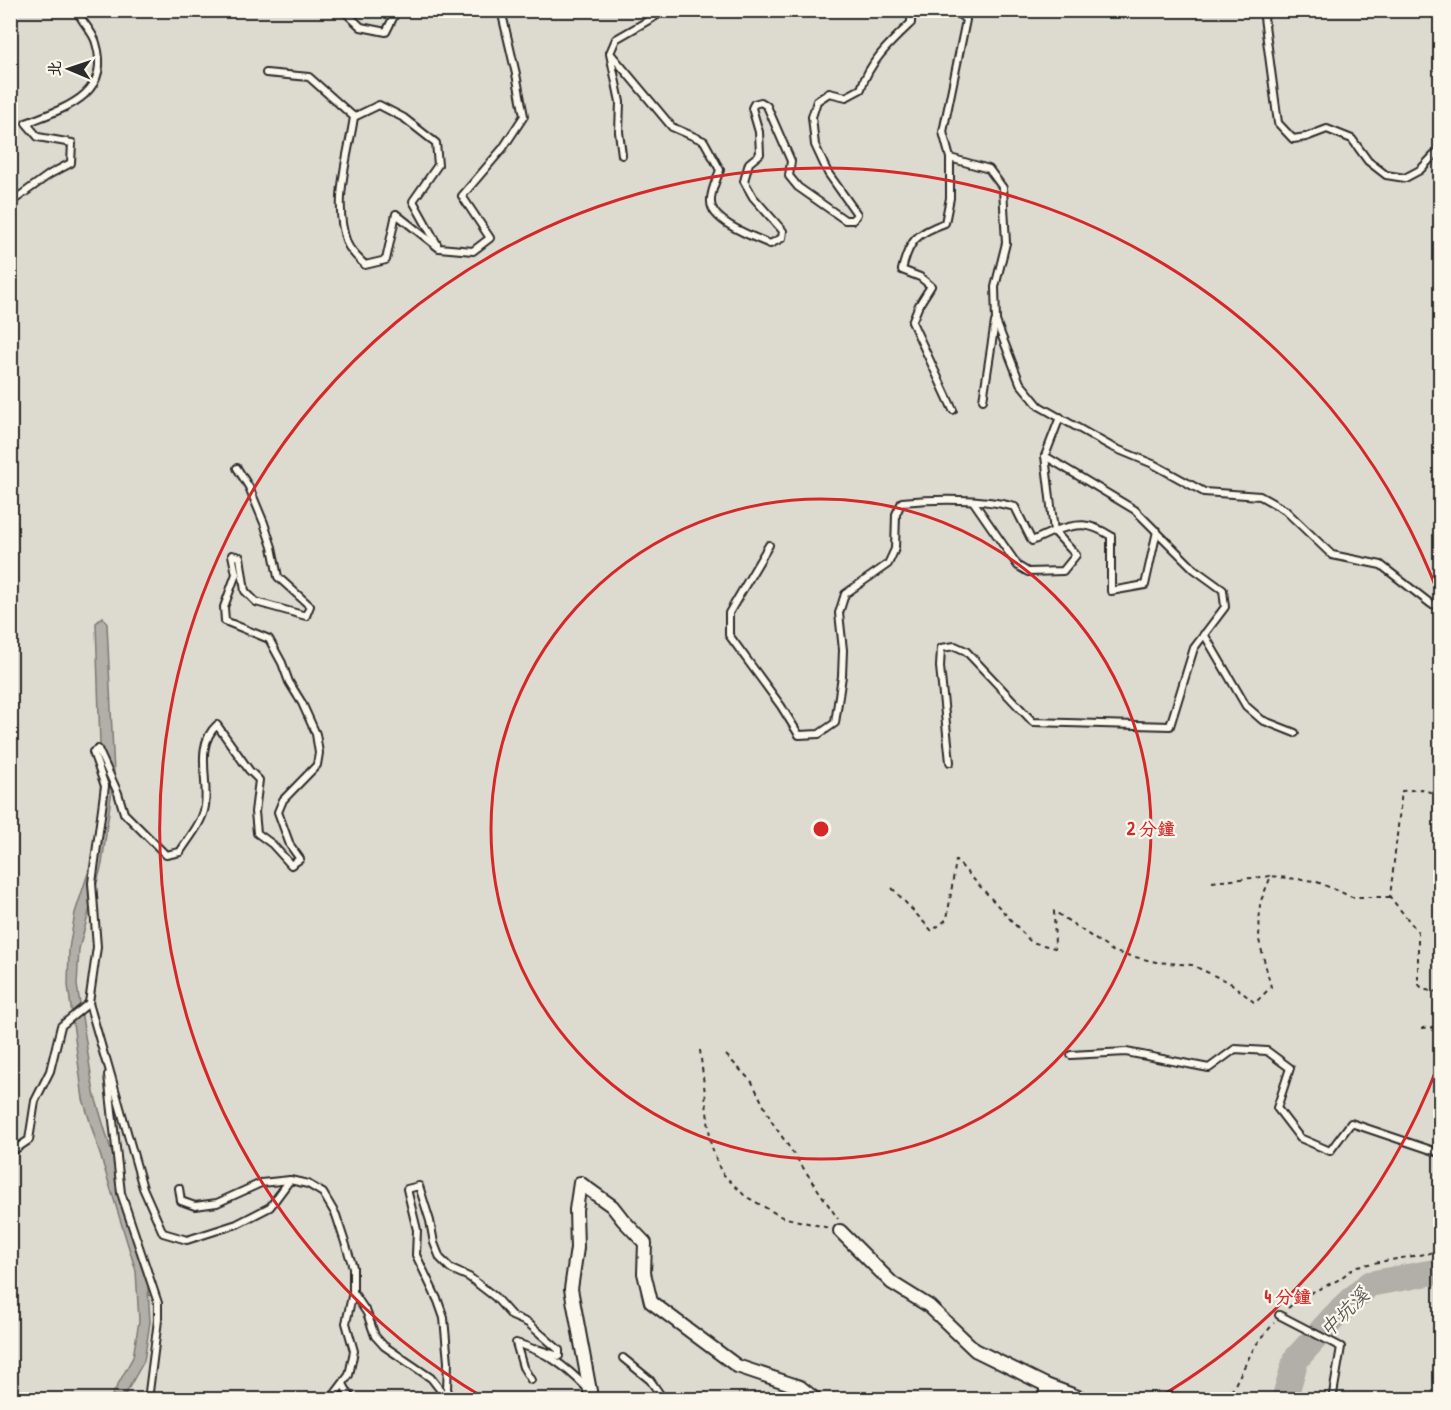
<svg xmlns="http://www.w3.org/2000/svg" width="1451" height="1410" viewBox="0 0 1451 1410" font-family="'Patrick Hand','LXGW WenKai TC',sans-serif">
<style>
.green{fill:#dddad0;stroke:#84827e;stroke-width:1.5}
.water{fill:#b1afa7;stroke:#7b7a75;stroke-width:1.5}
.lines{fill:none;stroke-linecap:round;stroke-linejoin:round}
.river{stroke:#b1afa7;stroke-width:26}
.service-casing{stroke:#2b2b2b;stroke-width:10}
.minor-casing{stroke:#2b2b2b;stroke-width:16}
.path{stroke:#2b2b2b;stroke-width:2;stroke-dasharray:4.5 4.5;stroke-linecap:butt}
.service{stroke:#fbf7ec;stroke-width:6}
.minor{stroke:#fbf7ec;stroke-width:12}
.ring{fill:none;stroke:#d62828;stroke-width:3}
.labels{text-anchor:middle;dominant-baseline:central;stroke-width:4.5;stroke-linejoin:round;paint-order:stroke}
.water-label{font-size:20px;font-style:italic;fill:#5a5956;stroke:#fbf7ec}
.centre{fill:#d62828;stroke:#fbf7ec;stroke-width:3}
.ring-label{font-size:18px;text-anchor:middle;font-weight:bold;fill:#d62828;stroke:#fbf7ec;stroke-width:4.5;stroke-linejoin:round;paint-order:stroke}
</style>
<rect width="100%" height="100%" fill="#fbf7ec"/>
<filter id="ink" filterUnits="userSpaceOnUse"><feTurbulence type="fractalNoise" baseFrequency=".0167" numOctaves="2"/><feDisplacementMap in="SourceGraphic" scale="12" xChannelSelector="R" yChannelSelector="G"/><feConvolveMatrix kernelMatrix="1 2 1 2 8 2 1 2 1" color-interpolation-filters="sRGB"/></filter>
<g filter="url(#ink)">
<rect class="green" x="11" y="11" width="1429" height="1388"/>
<path class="water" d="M103 617 107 624 114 774 102 864 79 949 77 985 94 1093 147 1271 150 1322 144 1361 122 1400 110 1399 133 1357 139 1321 136 1271 83 1099 68 985 69 949 75 913 91 864 99 828 101 774 96 623Z"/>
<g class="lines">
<path class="river" d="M1284 1400 1296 1359 1334 1317 1369 1284 1440 1271"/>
<defs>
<g id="service">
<path d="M343 10 361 27 386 32 397 10"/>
<path d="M659 10 656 16 616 39 610 53 672 127 704 141 720 170C717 179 710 192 711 202 711 222 754 237 770 244L782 238 783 231 753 197 744 181 749 163 760 154 759 132 752 108 754 104 761 102 767 106 791 161 789 176 798 187 845 220H853L857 214 828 173 815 145 812 117 817 101 829 93 846 97 861 89C869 62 891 42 911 23V14L908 10"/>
<path d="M955 10 966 20 943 132 950 158 989 169 1003 188 1006 243 995 287 996 321 1020 383 1039 406 1112 447 1153 464 1204 492 1260 496 1285 510 1332 555 1381 565 1431 604 1440 605"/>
<path d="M1263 10 1278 123 1293 139 1306 137 1327 129 1352 139 1368 161 1386 175 1405 178 1420 170 1437 152 1440 153"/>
<path d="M610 54 620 102 619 132 622 155"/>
<path d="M266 73 309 77 354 117C348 158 332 203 347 243 350 251 359 259 365 265L386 260 396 214 439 248 473 251 490 238 462 196 503 148 524 116 516 74 501 10"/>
<path d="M354 117 379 105 404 118 436 143 438 165 413 201 437 244"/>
<path d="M950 158V198L945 223C917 233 909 240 902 270L920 277 931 286 919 305 912 322 953 410"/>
<path d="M10 203 50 174 71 163 72 143 38 137 26 123C65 108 112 95 96 43 93 31 81 22 77 10"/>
<path d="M983 400 995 322"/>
<path d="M973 501 1018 566 1028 572 1063 571 1076 555 1054 531C1078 523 1089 522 1111 536V591L1145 585 1157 531"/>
<path d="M769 545 729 613V635L781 706 799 735 819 734 835 723 842 676 843 650 839 613 845 594 888 564 895 549 896 514 902 502C935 499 984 498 1015 507L1032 541 1054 531 1045 456 1060 417"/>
<path d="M1204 634 1246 706 1262 720 1295 733"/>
<path d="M950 762 940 667 941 648 955 646 966 651 1033 722 1170 726 1194 648 1225 607 1223 590 1194 569 1135 510 1045 456"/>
<path d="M89 1003 97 947 92 883 105 786 93 752 98 749 118 793 124 813 166 855 180 852C188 839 203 822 205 806 209 779 194 746 217 725L249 770 259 780 255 812 257 833 272 844 291 865 300 859 290 845 278 812 283 800 317 765 319 753 316 734 302 703 289 682 282 663 269 639 225 621 224 607 236 574 232 555 240 557 245 591 256 602 306 616 310 606 278 577 272 547 264 523 249 487 237 468"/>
<path d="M1071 1055 1126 1052 1209 1068 1235 1049 1267 1051 1290 1068 1277 1108 1300 1138 1330 1151 1351 1123 1440 1153"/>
<path d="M106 1058 143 1188 163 1233 187 1240 237 1224 270 1207 290 1180 308 1184 323 1193 336 1215 353 1267V1292L346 1323 354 1351 349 1375 334 1395V1400"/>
<path d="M108 1075 121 1193 158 1303V1320L148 1400"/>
<path d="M10 1150H14L29 1140 35 1101 50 1071 61 1026 89 1003 106 1062"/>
<path d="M179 1188 181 1201 195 1206 217 1203 261 1183 290 1180"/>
<path d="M353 1292 367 1313 375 1336 384 1346 431 1378 448 1400"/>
<path d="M1279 1315 1341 1347 1332 1400"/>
<path d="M623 1358 650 1380 664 1400"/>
<path d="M531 1380 523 1367 516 1343C547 1352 564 1365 587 1388"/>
<path d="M343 1384 352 1400"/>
<path d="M451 1400 447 1389 448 1362 444 1318 438 1301 416 1255 417 1230 407 1189 419 1186 430 1221 434 1243 440 1258 451 1269 469 1277 495 1297 512 1316 528 1323 559 1350V1356L537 1349"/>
<path d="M591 1400 590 1391 597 1400"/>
</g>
<g id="minor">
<path d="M840 1231 892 1283 929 1306 975 1350 1046 1385 1086 1400"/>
<path d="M590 1391 571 1289 577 1248 576 1210 580 1183 612 1206 623 1220 645 1243 644 1273 651 1302 737 1366 800 1387 816 1400"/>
<path d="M1046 1400V1385"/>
</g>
</defs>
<use href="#service" class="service-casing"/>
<use href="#minor" class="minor-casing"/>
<g class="path">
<path d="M1440 796 1422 789 1402 791 1390 897 1418 932V983C1422 991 1432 991 1440 992"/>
<path d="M1212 882 1271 876"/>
<path d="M892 888 932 931 947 919 956 860 1031 942 1055 948 1054 911 1114 952 1156 962 1192 965 1232 984 1255 1003 1271 987 1259 940 1260 903 1271 876 1315 881 1352 897H1390"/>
<path d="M1422 1028 1440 1027"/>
<path d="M700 1050 711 1146 721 1172 745 1196 782 1217 829 1228"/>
<path d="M726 1055 752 1082 772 1122 838 1219"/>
<path d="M1288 1308 1302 1297 1338 1280 1357 1266 1430 1253 1440 1249"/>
<path d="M1227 1400 1255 1346 1274 1323"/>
</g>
<use href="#service" class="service"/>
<use href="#minor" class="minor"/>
</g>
</g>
<g class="ring">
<circle cx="821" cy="829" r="330"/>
<path d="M1440 1060A661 661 0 0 1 1156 1399M486 1399A661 661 0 1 1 1440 598"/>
</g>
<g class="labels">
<g class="water-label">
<text transform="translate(1344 1312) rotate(-45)">中坑溪</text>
</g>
</g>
<circle cx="821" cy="829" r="9" class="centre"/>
<g class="ring-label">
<text x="1151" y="835">2 分鐘</text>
<text x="1288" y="1303">4 分鐘</text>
</g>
<rect width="1451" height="1410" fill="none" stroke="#fbf7ec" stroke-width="36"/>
<rect x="18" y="18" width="1415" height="1374" fill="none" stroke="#2b2b2b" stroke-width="2" filter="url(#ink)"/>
<g transform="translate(69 69) rotate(272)" stroke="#fbf7ec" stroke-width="4.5" paint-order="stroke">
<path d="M0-4.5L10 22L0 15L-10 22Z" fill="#2b2b2b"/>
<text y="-9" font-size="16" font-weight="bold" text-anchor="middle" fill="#2b2b2b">北</text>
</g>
</svg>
